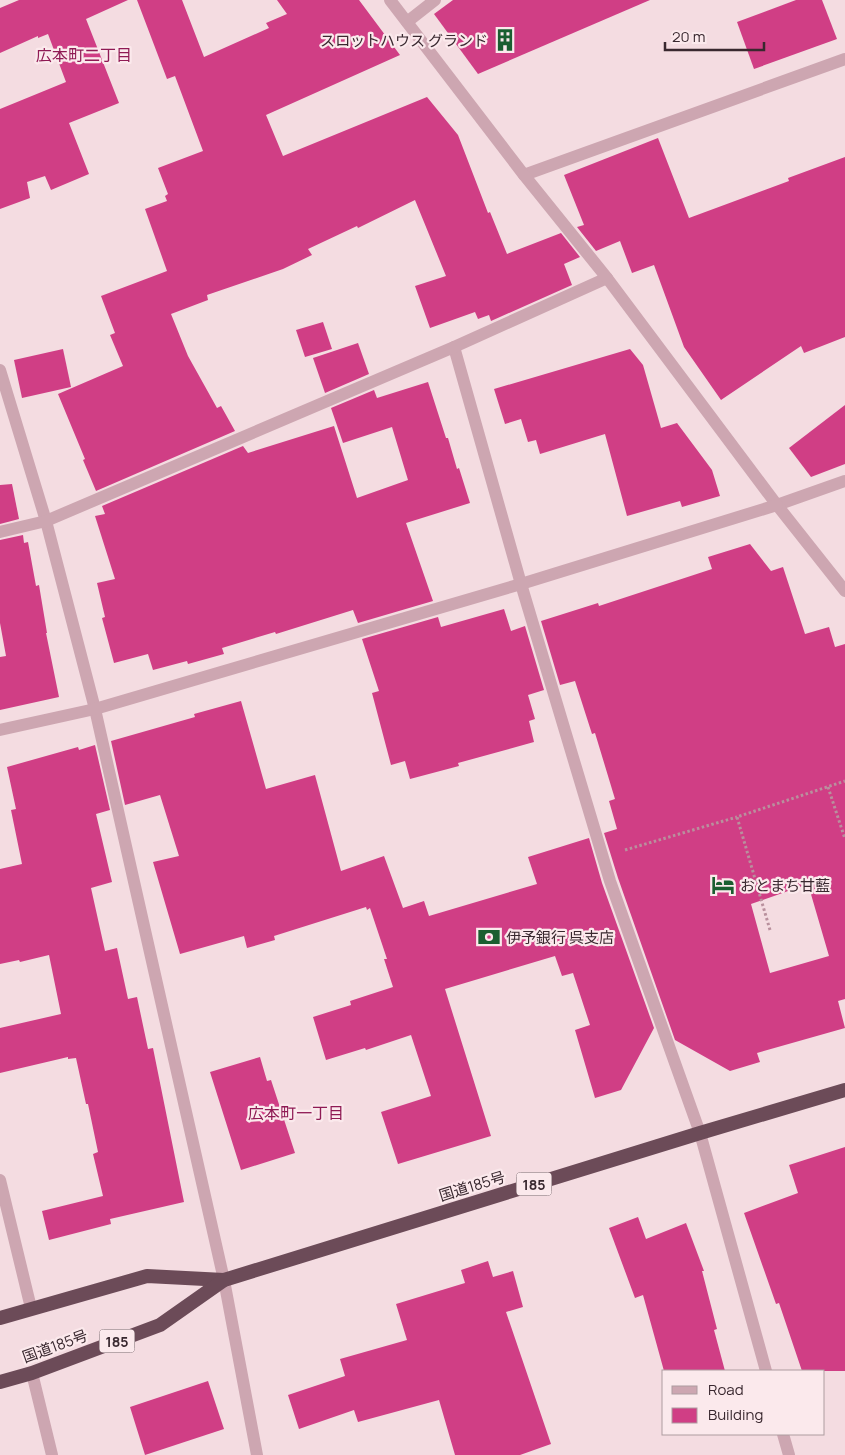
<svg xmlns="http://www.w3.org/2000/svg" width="845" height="1455" viewBox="0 0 845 1455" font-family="Manrope,'Noto Sans JP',sans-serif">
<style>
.building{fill:#d03e85;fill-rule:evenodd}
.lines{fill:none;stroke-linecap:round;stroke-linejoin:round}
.path{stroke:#b9909d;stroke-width:3;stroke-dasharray:2.5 2.5;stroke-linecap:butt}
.service{stroke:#cda6b1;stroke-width:12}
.minor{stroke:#cda6b1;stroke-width:12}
.tertiary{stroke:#cda6b1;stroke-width:12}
.trunk{stroke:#6c4b58;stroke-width:14}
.labels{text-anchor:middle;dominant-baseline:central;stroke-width:4.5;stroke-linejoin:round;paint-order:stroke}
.shield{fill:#fbe9ec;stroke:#736268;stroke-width:1}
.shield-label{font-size:14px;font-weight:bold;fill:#39282f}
.poi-label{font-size:15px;fill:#39282f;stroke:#fbe9ec;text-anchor:start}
.street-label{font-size:15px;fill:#39282f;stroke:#fbe9ec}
.neighbourhood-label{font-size:16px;fill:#8f1a54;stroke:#fbe9ec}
</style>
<rect width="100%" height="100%" fill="#f4dce1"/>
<g class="building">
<path d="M19 0H128L86 19 119 103 69 123 89 174 51 190 45 176 27 182 30 198 0 209V109L66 82 48 34 38 38V36L0 53V8Z"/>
<path d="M137 0H182L204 57 269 28 266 23 287 14 277 0H359L400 55 266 115 283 156 427 97 458 135 488 213 490 212 507 254 561 233 580 257 564 264 572 285 491 321 489 315 478 319 475 312 430 328 415 286 446 276 415 200 358 228 357 226 308 249 312 255 283 269 207 295 208 300 171 314 188 356 217 408 221 406 235 431 96 491 83 460 85 459 58 394 123 366 110 335 115 333 101 296 167 271 145 209 167 201 165 196 168 194 158 168 203 151 175 76 167 79Z"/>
<path d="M453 0H650L478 74 434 14Z"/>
<path d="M796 0H822L837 39 754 69 737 22Z"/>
<path d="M658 138 689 218 789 181 788 178 845 157V337L804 353 801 346 721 400 684 347 654 265 632 273 620 241 596 251 577 227 584 225 564 175Z"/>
<path d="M323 322 332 349 305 357 296 330Z"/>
<path d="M358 343 369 374 325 393 313 358Z"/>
<path d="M63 349 71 387 22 398 14 360Z"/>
<path d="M630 349 643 365 661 428 677 423 712 470 720 496 682 507 680 501 627 516 605 434 540 454 536 440 528 442 521 419 505 424 494 389Z"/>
<path d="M428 382 446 438H448L457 469 459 468 470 503 406 523 433 601 358 623 353 610 276 634 275 632 222 648 224 654 188 664 187 661 153 670 148 654 114 663 102 618 105 617 97 583 115 579 95 516 105 514 102 506 243 446 248 453 334 426 357 498 408 480 392 427 343 443 331 408 374 390 377 398Z"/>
<path d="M845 405V464L811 477 789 448Z"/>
<path d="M12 484 19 519 0 524V485Z"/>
<path d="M23 535 24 543 28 542 36 586 39 585 47 633H46L59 697 0 710V657L6 656 0 623V540Z"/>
<path d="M750 544 771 571 783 567 805 634 829 627 835 647 845 644V999L838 1001 845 1028 757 1053 760 1062 730 1071 675 1040 618 878 604 833 617 829 609 801 615 799 595 733 592 734 575 681 560 685 541 621 598 603 599 606 712 569 708 557ZM808 884 829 956 770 973 751 904Z"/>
<path d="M504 609 511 631 525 626 544 690 528 695 535 719 529 721 534 742 458 763 459 766 410 779 405 761 391 765 372 693 379 691 362 639 438 617 441 627Z"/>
<path d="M241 701 266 789 315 775 341 871 384 856 403 908 424 901 429 916 537 884 528 857 589 838 602 883 654 1028 621 1090 595 1098 575 1030 590 1025 573 973 562 976 555 956 445 989 491 1136 398 1164 381 1112 431 1096 411 1035 366 1050 365 1048 326 1060 313 1017 351 1005 350 1001 393 987 384 959H387L370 908 367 910 366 907 274 936 275 940 247 948 244 936 180 954 153 862 179 856 160 795 125 805 111 741 195 717 194 714Z"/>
<path d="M95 745 110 810 96 814 112 882 91 888 105 951 117 948 128 999 137 997 148 1049 153 1048 184 1202 110 1219 111 1224 49 1240 42 1211 103 1196 93 1154 98 1152 88 1104H86L76 1058 68 1059V1057L0 1073V1028L61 1014 49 955 20 962 19 960 0 964V869L22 864 11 810 16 809 7 767 78 747 79 750Z"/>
<path d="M260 1057 267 1081 271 1080 295 1153 241 1170 210 1072Z"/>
<path d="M845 1147V1371H802L779 1303 776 1304 744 1213 798 1193 789 1165Z"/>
<path d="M638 1217 646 1239 686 1223 704 1271H702L717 1329 714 1330 725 1371H664L643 1295 635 1298 609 1228Z"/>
<path d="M488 1261 493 1277 513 1271 523 1307 506 1312 551 1444 520 1455H455L439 1400 358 1422 354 1410 299 1429 288 1395 345 1376 340 1359 407 1340 396 1304 465 1283 461 1270Z"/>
<path d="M208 1381 224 1429 145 1455 130 1407Z"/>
</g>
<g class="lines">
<g class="path">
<path d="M828 787 845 839"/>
<path d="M625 850 737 817"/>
<path d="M770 930 737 817 845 781"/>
</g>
<path class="service" d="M407 22 435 0"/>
<g class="minor">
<path d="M524 175 845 59"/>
<path d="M454 347 521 584 610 881 700 1133 766 1371"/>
<path d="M0 370 46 521 95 709 224 1280"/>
<path d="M777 505 845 481"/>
<path d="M0 532 46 521 454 347 607 278"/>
<path d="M0 1180 31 1308"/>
<path d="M32 1373 52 1455"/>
<path d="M783 1434 789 1455"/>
</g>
<g class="tertiary">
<path d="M390 0 524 175 607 278 777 505 845 591"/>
<path d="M0 730 95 709 521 584 777 505"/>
<path d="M224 1280 257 1455"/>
</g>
<g class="trunk">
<path d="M0 1318 147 1276 224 1280"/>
<path d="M0 1382 32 1373 160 1325 224 1280 700 1133 845 1090"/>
</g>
</g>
<defs>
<symbol id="building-bare" viewBox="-9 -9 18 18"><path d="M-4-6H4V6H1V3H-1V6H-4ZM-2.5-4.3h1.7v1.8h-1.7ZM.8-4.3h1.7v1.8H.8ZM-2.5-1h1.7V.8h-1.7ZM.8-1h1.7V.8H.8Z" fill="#1a5e30" stroke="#fbe9ec" stroke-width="2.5" paint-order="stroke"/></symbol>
<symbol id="hotel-bare" viewBox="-9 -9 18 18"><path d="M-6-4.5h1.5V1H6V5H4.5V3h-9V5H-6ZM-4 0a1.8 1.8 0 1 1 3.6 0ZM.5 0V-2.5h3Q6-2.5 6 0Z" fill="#1a5e30" stroke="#fbe9ec" stroke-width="2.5" paint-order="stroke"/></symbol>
<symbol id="bank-bare" viewBox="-9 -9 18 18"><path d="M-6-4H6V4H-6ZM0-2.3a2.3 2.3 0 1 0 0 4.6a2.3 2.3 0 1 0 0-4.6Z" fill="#1a5e30" stroke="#fbe9ec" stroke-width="2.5" paint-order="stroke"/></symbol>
</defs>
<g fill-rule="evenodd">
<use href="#building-bare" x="489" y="24" width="32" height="32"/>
<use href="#hotel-bare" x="707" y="869" width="32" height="32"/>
<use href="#bank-bare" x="473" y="921" width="32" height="32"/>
</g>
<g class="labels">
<g class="shield">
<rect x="516.5" y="1172.5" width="35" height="23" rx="4"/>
<rect x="99.5" y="1329.5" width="35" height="23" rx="4"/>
</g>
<g class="shield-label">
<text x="534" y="1184">185</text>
<text x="117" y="1341">185</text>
</g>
<g class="poi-label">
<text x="488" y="40" text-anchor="end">スロットハウス グランド</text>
<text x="740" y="885">おとまち甘藍</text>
<text x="506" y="937">伊予銀行 呉支店</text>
</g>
<g class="street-label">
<text transform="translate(472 1186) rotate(-17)">国道185号</text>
<text transform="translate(55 1346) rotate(-20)">国道185号</text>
</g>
<g class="neighbourhood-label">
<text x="84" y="55">広本町二丁目</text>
<text x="296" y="1113">広本町一丁目</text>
</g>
</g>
<rect x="662" y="1370" width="162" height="65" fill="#fbe9ec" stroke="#ad9ca0"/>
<rect x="672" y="1386" width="25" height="8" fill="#cda6b1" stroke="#ad9ca0"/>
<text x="708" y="1395" font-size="15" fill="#39282f">Road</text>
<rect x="672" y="1408" width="25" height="15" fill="#d03e85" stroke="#ad9ca0"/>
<text x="708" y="1420" font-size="15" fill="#39282f">Building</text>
<path d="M665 42v8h99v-8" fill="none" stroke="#39282f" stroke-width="2.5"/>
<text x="672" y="42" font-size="15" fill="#39282f" stroke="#fbe9ec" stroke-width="4" paint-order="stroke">20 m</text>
</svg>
